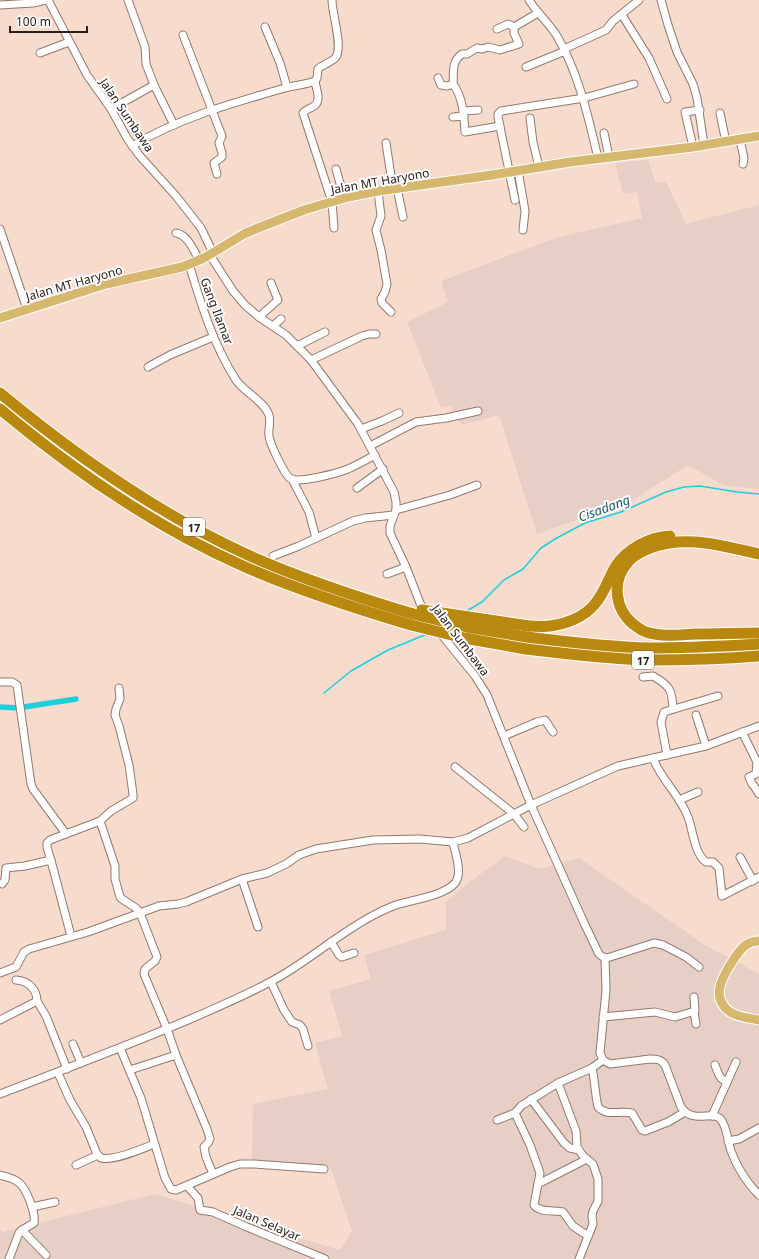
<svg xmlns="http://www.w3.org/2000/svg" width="759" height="1259" viewBox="0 0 759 1259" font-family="'Noto Sans',sans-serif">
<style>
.industrial{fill:#e7cfc6}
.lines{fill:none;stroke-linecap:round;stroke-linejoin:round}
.stream{stroke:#1ccfdc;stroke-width:1.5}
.canal{stroke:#1ccfdc;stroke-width:5.5}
.minor-casing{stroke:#91796c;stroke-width:9}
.major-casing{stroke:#fff;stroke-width:11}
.highway-casing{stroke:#fff;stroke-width:13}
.minor{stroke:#fff;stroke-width:7}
.major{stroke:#d5b86e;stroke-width:9}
.highway{stroke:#b9880e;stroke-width:11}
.highway-bridge-casing{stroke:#fff;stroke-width:13;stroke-linecap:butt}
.highway-bridge{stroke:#b9880e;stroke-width:11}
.labels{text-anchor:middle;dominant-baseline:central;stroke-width:4;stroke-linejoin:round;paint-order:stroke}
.shield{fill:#fff;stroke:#6a635f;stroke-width:1}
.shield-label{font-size:11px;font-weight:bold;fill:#2a201b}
.street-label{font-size:12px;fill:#2a201b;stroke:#fff}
.water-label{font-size:13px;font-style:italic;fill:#1d5d63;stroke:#fff}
</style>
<rect width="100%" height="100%" fill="#f7dcce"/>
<g class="industrial">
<path d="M648 160 656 183 666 181 686 224 759 205V489L723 485 688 465 633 500 537 534 499 415 462 425 455 418 451 405 441 408 407 322 448 302 441 281 555 238 642 218 637 192 623 194 615 163Z"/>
<path d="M505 856 539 869 579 858 705 945 759 974V1259H0V1229L2 1232 155 1194 340 1250 352 1231 330 1166 252 1160 253 1104 328 1089 315 1043 342 1036 329 991 371 979 364 955 446 930V902L468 883Z"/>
</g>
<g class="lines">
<g class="stream">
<path d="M465 612 482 602 504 580 523 569 541 548 555 539 585 523 621 512 666 492 684 487 700 486 737 492 759 494"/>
<path d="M324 693 351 671 388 650 427 634"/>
</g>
<g class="canal">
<path d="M0 707 19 708"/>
<path d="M24 707 76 699"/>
</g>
<defs>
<g id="minor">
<path d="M48 0 87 75 111 109 127 138 139 155 176 196 201 228 213 253"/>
<path d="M128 0 145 47 146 64 154 85 174 125"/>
<path d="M529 0C537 13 549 23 557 36 579 74 588 116 598 158"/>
<path d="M661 0 668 25 677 52 693 84 697 98 704 145"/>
<path d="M0 5 33 3 46 0"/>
<path d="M622 15 649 58 667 99"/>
<path d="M265 27 280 63 287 87"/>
<path d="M497 29 508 24 514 27 538 13"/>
<path d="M183 35 222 136 219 143 222 153V157L214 163 217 174"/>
<path d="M564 49 606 30 613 21 639 0"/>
<path d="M40 53 69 42"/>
<path d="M526 67 565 51"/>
<path d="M438 78 441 85 447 86 453 84C454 72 451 62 462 54H467L477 48 482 49 488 47 500 50 519 44 514 33V27"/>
<path d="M315 81C316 89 322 101 314 106 310 109 306 109 303 113L332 202 334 228"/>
<path d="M453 84C463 97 464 116 465 132L500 126"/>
<path d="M111 109 154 85"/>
<path d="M463 111 478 110"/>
<path d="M720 113 726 142"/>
<path d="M453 117 464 116"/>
<path d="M530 118 533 142 539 167"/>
<path d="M604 133 609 157"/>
<path d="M740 140 744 158 743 164"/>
<path d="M386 143 393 189"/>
<path d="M132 146C179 118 232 103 285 88 295 85 305 85 315 81L317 78 318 69C323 64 334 61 336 57 343 46 332 14 332 0"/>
<path d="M693 147 685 112 700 110"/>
<path d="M336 169 341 187 348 197"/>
<path d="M518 170 525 211 523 230"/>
<path d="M397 188 403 217"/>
<path d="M378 191 381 216 376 230 381 250 387 284 385 292 381 299 382 303 391 312"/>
<path d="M515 200 498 117V114L501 111 584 98 634 84"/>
<path d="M0 229 27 309"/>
<path d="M176 233C188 235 194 251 199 260"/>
<path d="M210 255 233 291 245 305 259 317 286 335 311 360 358 424 394 492 396 502V510L390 526V533L406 567 420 603 432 623 475 676 487 695 531 805 585 925 599 954 603 957 607 958 654 943 663 945 686 957 699 967"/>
<path d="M189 264C201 304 213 344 236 380 244 392 264 401 269 415 271 422 268 429 269 436 270 444 285 476 291 479 301 483 338 473 348 469 357 465 366 460 375 455"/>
<path d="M259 317 278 300 271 283"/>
<path d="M273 326 281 319"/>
<path d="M297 346 325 332"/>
<path d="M311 360 362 336 369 334H376"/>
<path d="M148 367 170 355 213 337"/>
<path d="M361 429 382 421 399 413"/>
<path d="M370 446 416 422 446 418 478 411"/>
<path d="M292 479 309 512 316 538"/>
<path d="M357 488 383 469"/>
<path d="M396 510 450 495 477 485"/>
<path d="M273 556 299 546 353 521 365 518 394 515"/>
<path d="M387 574 406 567"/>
<path d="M643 677 653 676C670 686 672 689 673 709"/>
<path d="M0 682H12L17 685 31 784 33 789 66 834"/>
<path d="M696 715 706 746"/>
<path d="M742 732 757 762 756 774 749 777 752 784 754 786 759 794"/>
<path d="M504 736 537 722 545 720 553 732"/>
<path d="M667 755 661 722 664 712 718 696"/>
<path d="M653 758C661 780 680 795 688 817 693 830 694 853 706 862H713L719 868 722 896 759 877"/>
<path d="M455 767 514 814 524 827"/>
<path d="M679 800 698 792"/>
<path d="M100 821 115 866V879L120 897 122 899 136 908 140 913 157 957 155 961 145 969 144 974 167 1029 176 1055 207 1129 210 1139 208 1143 204 1147 206 1157 213 1174"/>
<path d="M740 857 753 881"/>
<path d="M242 879 258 927"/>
<path d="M2 884 5 880 6 868 25 866 51 860"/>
<path d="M71 936 53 868 47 847V843L50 840 100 821 111 811 133 798V794L129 765 119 726 115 715 116 709 120 699 119 688"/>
<path d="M331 942 339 955 342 957 354 953"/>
<path d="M605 958 606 990 600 1053 603 1060 610 1064 650 1059C656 1059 661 1059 665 1065L681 1107C694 1126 714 1108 722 1121 727 1129 728 1142 731 1151 737 1167 747 1183 759 1195"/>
<path d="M0 973 16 967 24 952 29 949 88 932 159 906 178 904 186 902 242 879 267 873 286 864 299 855 316 849 373 840 420 839 453 842 468 838 531 805 618 766 706 746 759 726"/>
<path d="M16 980C28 981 37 989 37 1001"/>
<path d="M271 982 284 1010 292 1022 300 1025 303 1029 308 1046"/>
<path d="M694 1012 696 1024"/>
<path d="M603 1017 655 1012 675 1017 695 1011 694 997"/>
<path d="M0 1020 37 1001 46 1016 67 1069"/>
<path d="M73 1044 81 1063"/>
<path d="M120 1048 141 1098 165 1178 171 1189 176 1190 230 1167 240 1164H254L324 1169"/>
<path d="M715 1065C718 1072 719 1080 727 1081"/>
<path d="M592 1068C595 1081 595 1094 598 1107 607 1117 620 1110 632 1113L642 1130 645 1131 668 1122 685 1112"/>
<path d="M130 1070 176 1055"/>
<path d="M58 1073 70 1100 86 1127 97 1154 101 1158C114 1161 142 1149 154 1144"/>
<path d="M558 1083 576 1131 577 1147 583 1156 593 1164 598 1179V1201L593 1211 592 1216 593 1224 579 1259"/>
<path d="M0 1094C63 1070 126 1046 188 1020 216 1008 244 996 270 982 307 963 337 934 374 915 381 911 388 908 396 905 412 900 444 896 455 883 463 873 455 853 453 842"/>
<path d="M531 1099 564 1143 570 1148 579 1150"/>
<path d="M515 1113 530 1145 540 1173 534 1205C540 1213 554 1210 563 1212L573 1226 588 1236"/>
<path d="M712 1116 736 1062"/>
<path d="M497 1120 515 1113 521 1106 558 1083 592 1068 603 1060"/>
<path d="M728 1141 739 1139 759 1128"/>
<path d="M76 1165 98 1155"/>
<path d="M0 1175C6 1177 13 1178 18 1182 26 1187 36 1213 34 1223L22 1230 19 1233 9 1259"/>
<path d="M538 1184 587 1159"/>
<path d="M187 1186 198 1198 200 1210 213 1212 247 1227 325 1259"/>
<path d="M32 1207 55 1202"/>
<path d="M22 1230 46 1255"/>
</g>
<g id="major">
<path d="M0 318 106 284 182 267 204 258 244 234 258 228 304 210 348 197 378 191 492 175 570 162 693 147 759 136"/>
<path d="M759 941C744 941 738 953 730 965 721 980 711 998 730 1012 737 1017 750 1018 759 1020"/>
</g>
<g id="highway">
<path d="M0 393C76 456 158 514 248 555 301 579 357 597 413 614"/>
<path d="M0 409C74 471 155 527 243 566 297 590 354 608 411 625"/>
<path d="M759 554C730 548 699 538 669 543 655 545 637 552 628 562 611 581 615 609 633 624 637 627 642 631 646 632 662 637 679 635 695 634 716 634 738 633 759 633"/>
<path d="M529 626C536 626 543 627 550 626 566 624 584 617 594 605 604 594 608 580 615 567 627 549 649 537 670 536"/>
<path d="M527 637C568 642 608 647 649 648 686 648 722 646 759 644"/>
<path d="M526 649C567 654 608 659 649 660 685 660 722 659 759 656"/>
</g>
</defs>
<use href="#minor" class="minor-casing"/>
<use href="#major" class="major-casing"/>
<use href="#highway" class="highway-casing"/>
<use href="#minor" class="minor"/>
<use href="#major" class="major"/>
<use href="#highway" class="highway"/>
<defs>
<g id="highway-bridge">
<path d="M422 610 529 626"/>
<path d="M413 614 467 627 527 637"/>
<path d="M411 625 464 638 526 649"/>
</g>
</defs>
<use href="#highway-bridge" class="highway-bridge-casing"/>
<use href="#highway-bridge" class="highway-bridge"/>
</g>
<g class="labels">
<g class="shield">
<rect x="183" y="518" width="22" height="18" rx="3"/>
<rect x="632" y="651" width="22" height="18" rx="3"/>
</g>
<g class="shield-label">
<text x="194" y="527">17</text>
<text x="643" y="660">17</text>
</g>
<g class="street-label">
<text transform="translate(127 115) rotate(56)">Jalan Sumbawa</text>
<text transform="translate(380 181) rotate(-10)">Jalan MT Haryono</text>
<text transform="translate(74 283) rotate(-16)">Jalan MT Haryono</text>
<text transform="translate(217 311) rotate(69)">Gang Ilamar</text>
<text transform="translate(461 640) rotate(53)">Jalan Sumbawa</text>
<text transform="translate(267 1223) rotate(23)">Jalan Selayar</text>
</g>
<g class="water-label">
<text transform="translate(604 508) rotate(-20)">Cisadang</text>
</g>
</g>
<path d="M10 26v6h77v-6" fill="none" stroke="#2a201b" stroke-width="2"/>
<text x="16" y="26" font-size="12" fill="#2a201b" stroke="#ffffff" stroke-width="3" paint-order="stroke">100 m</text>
</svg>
